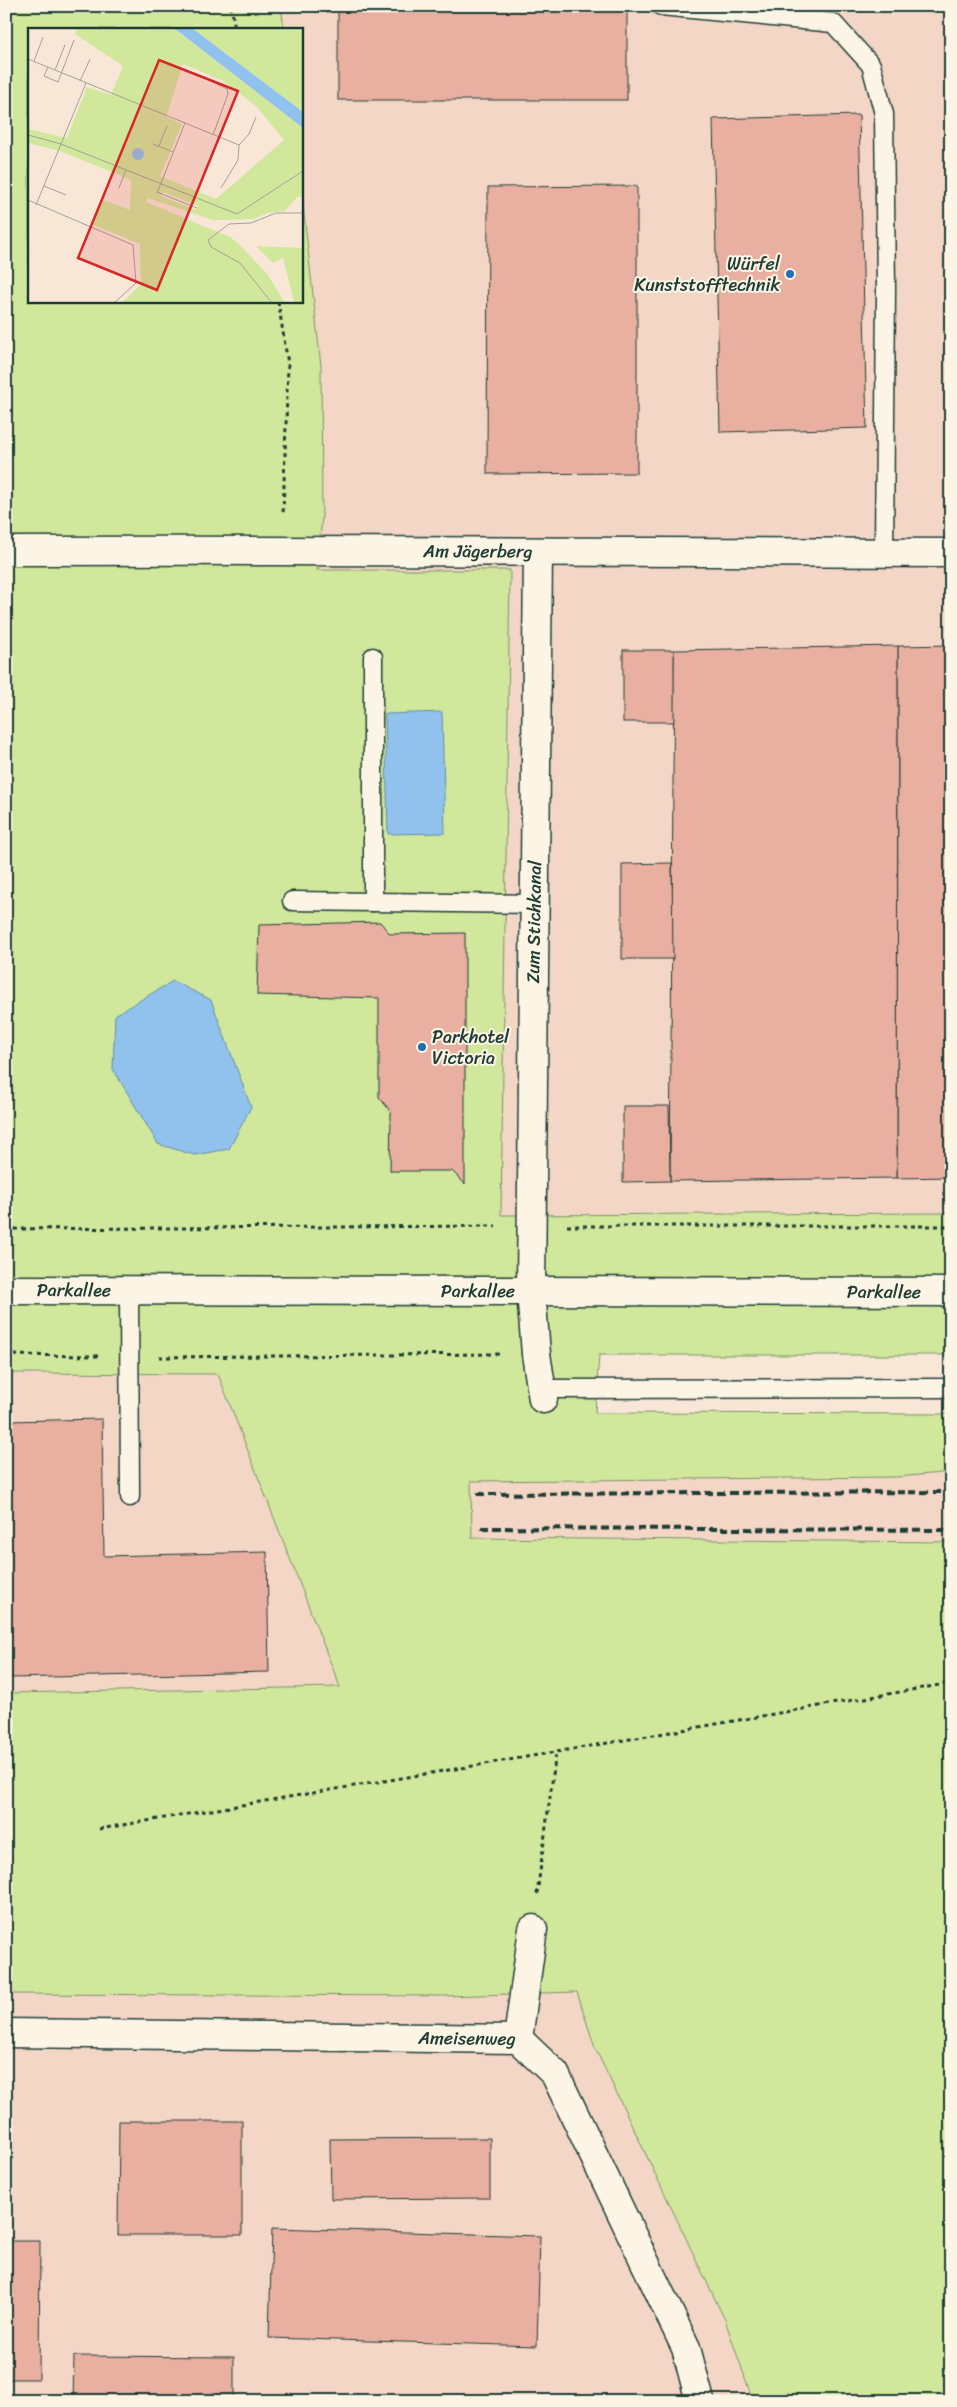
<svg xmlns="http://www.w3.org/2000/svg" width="957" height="2407" viewBox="0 0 957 2407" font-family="Sriracha,sans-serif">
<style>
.built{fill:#f4d6c7}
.green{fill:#d1e79c;stroke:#789268}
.water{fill:#91c2ed;stroke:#638da3}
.building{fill:#e9b0a1;stroke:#1f3d34}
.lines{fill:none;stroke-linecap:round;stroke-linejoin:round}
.service-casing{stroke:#1f3d34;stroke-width:21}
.minor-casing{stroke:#1f3d34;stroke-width:31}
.path{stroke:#1f3d34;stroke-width:3;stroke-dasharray:4 4;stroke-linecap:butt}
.service{stroke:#fcf5e5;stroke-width:18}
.minor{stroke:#fcf5e5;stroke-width:28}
.rail{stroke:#1f3d34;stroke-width:4;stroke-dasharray:8 4;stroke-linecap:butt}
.poi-dot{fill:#1f6fb2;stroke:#fcf5e5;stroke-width:2}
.labels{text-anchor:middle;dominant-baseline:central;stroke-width:4;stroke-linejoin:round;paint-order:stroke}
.poi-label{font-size:18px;fill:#1f3d34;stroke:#fcf5e5;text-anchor:end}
.street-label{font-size:18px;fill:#1f3d34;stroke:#fcf5e5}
.inset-road{fill:none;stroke:#a1a396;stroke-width:1}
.view{fill:#d62828;fill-opacity:0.15;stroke:#d62828;stroke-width:2.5}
.inset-edge{fill:none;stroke:#1f3d34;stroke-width:2.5}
</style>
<rect width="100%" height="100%" fill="#f8e7d7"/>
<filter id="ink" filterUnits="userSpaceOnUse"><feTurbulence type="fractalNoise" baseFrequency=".02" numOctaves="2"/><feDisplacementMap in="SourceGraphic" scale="10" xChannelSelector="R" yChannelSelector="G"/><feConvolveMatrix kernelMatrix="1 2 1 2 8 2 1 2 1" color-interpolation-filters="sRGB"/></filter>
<g filter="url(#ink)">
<g class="built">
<path d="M281 6H951V1213L501 1215 510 571 317 570 322 517 321 366 301 187V29H284Z"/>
<path d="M6 1374H218L341 1688 6 1693Z"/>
<path d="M951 1472V1542L472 1538 471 1480 898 1477Z"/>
<path d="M577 1992 595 2048 725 2320 753 2401H6V1994L446 1996Z"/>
</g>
<path class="green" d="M6 6H281L284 29H29V301H301V187L321 366 322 517 317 570H510L501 1215 951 1213V1355H599L595 1413 951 1414V1472L898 1477 471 1481 472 1538 951 1542V2401H753L725 2320 595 2048 577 1992 446 1996 6 1994V1693L340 1687 218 1374 6 1373Z"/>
<g class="water">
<path d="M442 712 445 833 388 834 385 714Z"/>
<path d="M173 981 211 1000 251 1107 229 1149 194 1155 158 1144 113 1069 115 1015Z"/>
</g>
<g class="building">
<rect x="338" y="6" width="289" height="94"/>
<path d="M859 115 867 428 720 432 713 119Z"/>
<path d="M637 186V473L487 474 488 187Z"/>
<path d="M951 645V1177L897 1178 898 646Z"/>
<path d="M898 646 897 1178 670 1181 674 650Z"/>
<rect x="623" y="650" width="51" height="72"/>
<path d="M672 863 673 959H622V864Z"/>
<path d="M380 922 390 934 465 933V1184L452 1171H390L391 1112 379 1097V998L257 995 259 925Z"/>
<path d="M623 1106H669L670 1181 623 1182Z"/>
<path d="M102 1419 104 1556 267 1552 269 1672 11 1678 6 1421Z"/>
<path d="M119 2121H242V2235H118Z"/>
<path d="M490 2138V2198L331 2199 330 2139Z"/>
<path d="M272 2228 540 2236 537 2346 269 2338Z"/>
<path d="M6 2241H40L39 2379H6Z"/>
<path d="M74 2356 234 2357V2401H73Z"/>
</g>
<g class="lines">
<defs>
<g id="service">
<path d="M661 6 833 23 871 65 884 114 886 288 884 553"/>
<path d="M292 901 534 904"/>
<path d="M373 902V657"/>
<path d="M129 1290 130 1497"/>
<path d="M542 1389 951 1388"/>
</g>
<g id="minor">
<path id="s1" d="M6 551C321 550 636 552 951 553"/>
<path d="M538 553 531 1291 536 1354 543 1399"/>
<path id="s2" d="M6 1290 951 1292"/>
<path id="s3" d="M6 2033 518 2039 555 2074 686 2348 700 2401"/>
<path d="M518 2039 533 1929"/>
</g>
</defs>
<use href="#service" class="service-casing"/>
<use href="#minor" class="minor-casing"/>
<g class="path">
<path d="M231 6 235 29"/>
<path d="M278 301 288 364 283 515"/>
<path d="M567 1226H951"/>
<path d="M6 1229 496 1226"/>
<path d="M6 1355 98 1356"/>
<path d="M159 1357 501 1354"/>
<path d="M99 1829 556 1752"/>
<path d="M537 1894 556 1752 951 1683"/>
</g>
<use href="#service" class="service"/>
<use href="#minor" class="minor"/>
<g class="rail">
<path d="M477 1494 951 1492"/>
<path d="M481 1528 951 1530"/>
</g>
</g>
</g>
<g class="poi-dot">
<circle cx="790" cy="274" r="5"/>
<circle cx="422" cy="1047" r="5"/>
</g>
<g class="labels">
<g class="poi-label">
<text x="780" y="264">Würfel<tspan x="780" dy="21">Kunststofftechnik</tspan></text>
<text x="432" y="1037" text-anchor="start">Parkhotel<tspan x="432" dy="21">Victoria</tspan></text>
</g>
<g class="street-label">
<text stroke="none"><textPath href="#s1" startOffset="472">Am Jägerberg</textPath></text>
<text transform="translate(534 922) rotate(-89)">Zum Stichkanal</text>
<text stroke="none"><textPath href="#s2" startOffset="68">Parkallee</textPath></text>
<text stroke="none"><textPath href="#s2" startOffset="472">Parkallee</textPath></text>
<text stroke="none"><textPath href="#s2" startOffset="878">Parkallee</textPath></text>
<text stroke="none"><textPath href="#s3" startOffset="461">Ameisenweg</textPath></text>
</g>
</g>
<g transform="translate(28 28)">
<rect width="275" height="275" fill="#f8e7d7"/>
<path d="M49 0H146L275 100V169H269L257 183 239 185 226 191 184 192 120 170 118 174 202 209 212 217 240 247 257 275H94L113 256 112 216 63 196 73 171 102 182 103 152 32 123 0 115V101L39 110 59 59 83 67 95 38 47 6ZM155 36 195 53 228 78 256 112 188 171 132 148 154 96 138 89ZM135 164 170 178 168 182 133 168ZM164 0H275V84ZM228 218 275 220V275H266L255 230 245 235Z" fill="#d1e79c" fill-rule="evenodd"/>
<path d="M146 0H164L275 84V100ZM104 126a6 6 0 1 1 12 0a6 6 0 1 1-12 0Z" fill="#91c2ed"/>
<path class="inset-road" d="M0 31 211 117M6 33 15 9M20 39 16 48 30 54 46 12M27 42 37 17M52 53 62 31M185 54 199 61 200 66 185 107M0 107 33 116 209 186 275 143M125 116 145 124M131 118 139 98M16 158 38 167M91 160 98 142M193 160 210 132 211 117 221 106 228 89M129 164 169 180M129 165 157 95M0 172 105 217 108 255 86 275M8 177 58 55M244 275 212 235 183 219 180 212 201 196 223 195 248 185H275"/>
<path class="view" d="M131 32 210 63 129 262 50 230Z"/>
<rect width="275" height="275" class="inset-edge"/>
</g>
<rect width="957" height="2407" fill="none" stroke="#fcf5e5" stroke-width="25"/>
<rect x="12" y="12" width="932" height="2382" fill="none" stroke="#1f3d34" stroke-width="2" filter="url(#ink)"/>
</svg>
